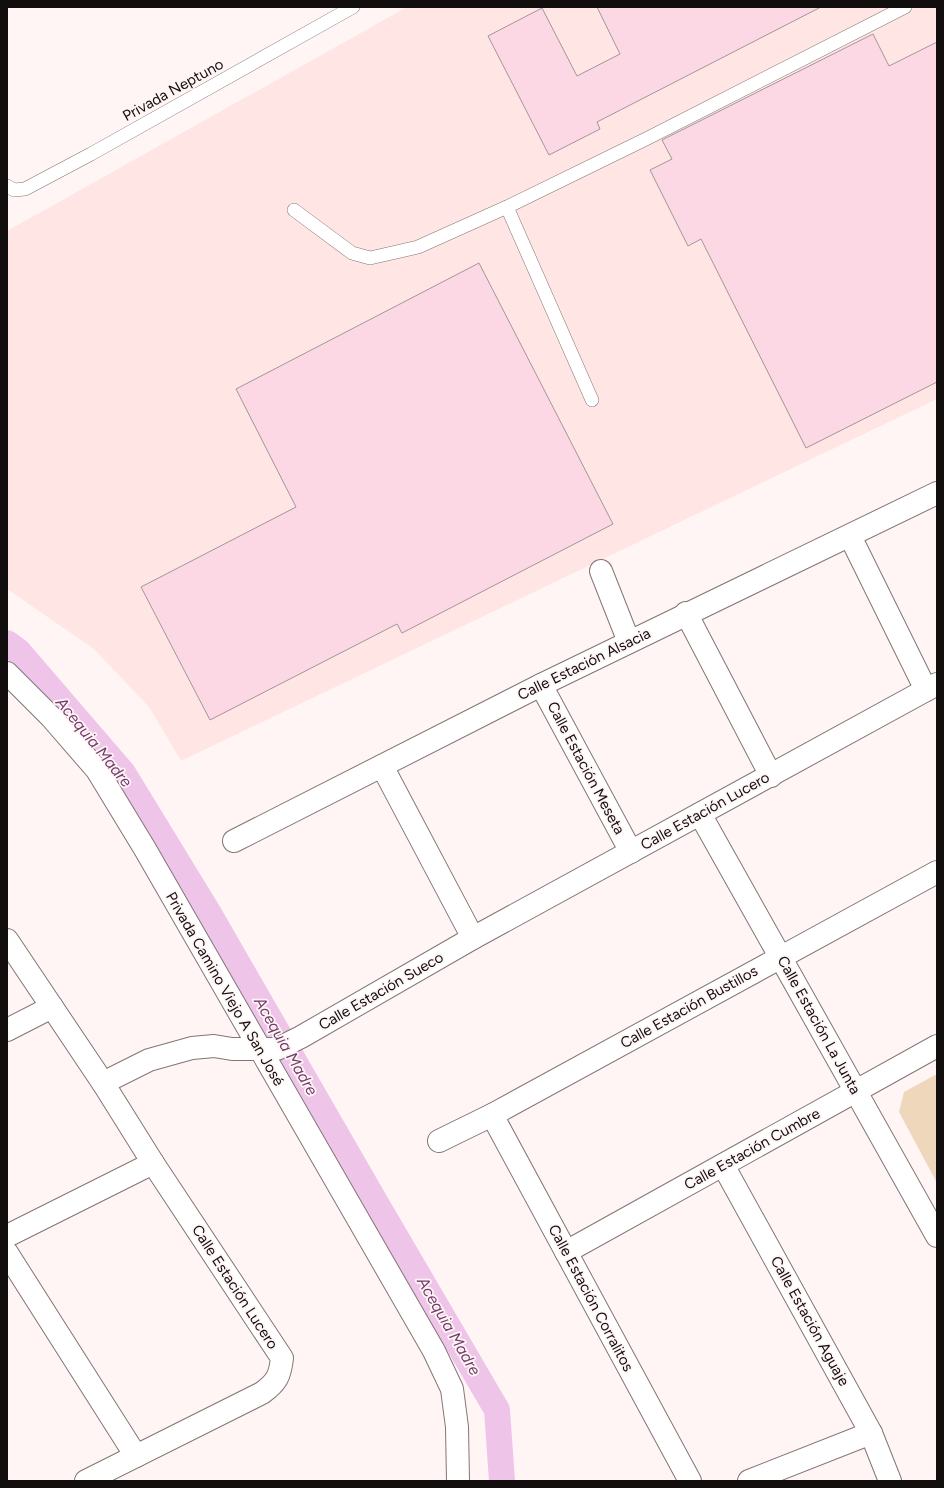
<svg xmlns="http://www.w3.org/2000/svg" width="944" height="1488" viewBox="0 0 944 1488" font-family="Figtree,sans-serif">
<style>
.built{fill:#ffe6e5}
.green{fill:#eed7bb}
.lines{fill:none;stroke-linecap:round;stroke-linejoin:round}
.canal{stroke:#efc4e9;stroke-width:26}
.building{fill:#fbd8e4;stroke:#a29599}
.service-casing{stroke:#837574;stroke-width:14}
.minor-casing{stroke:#837574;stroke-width:24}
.service{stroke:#fff;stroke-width:13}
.minor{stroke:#fff;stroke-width:22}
.labels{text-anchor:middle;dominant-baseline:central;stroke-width:3.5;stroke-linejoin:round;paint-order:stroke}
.street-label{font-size:15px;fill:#120e0d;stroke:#fff5f5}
.water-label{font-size:16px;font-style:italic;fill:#713d6c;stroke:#fff5f5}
</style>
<rect width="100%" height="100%" fill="#fff5f5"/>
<path class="built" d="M407 7H937V399L181 761 149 707 94 649 7 589V231Z"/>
<path class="green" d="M937 1074V1183L899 1112 904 1092Z"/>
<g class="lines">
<path class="canal" d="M7 643 18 651 123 773 208 912 377 1205 497 1410 502 1481"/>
</g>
<g class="building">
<path d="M597 7H821L597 122 600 129 549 155 488 36 542 8 577 76 620 54Z"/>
<path d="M873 34 889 66 937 42V382L806 448 701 239 688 246 650 170 672 159 662 140Z"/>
<path d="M479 263 613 524 402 633 397 624 210 720 141 587 296 507 236 389Z"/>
</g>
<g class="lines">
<defs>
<g id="service">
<path d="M7 186 14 190 25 189 91 154 353 7"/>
<path d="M507 207 592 400"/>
<path d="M294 210 352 253 370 258 418 247 507 207 648 138 905 7"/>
</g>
<g id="minor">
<path d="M850 536 926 690"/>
<path d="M601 571 629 642"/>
<path d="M686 613 771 776"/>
<path d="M7 673 51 717 97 770 145 849 434 1351 452 1389 457 1427 458 1481"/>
<path d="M541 685 631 852"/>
<path d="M382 766 473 938"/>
<path d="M700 814 937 1236"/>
<path d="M234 841 541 685 937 493"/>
<path d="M7 940 103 1083 153 1163 282 1358C280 1376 277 1382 262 1393L86 1481"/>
<path d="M7 1030 52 1007"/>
<path d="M103 1083 149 1060 192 1048 214 1046 232 1049H277L301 1037 473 938 937 684"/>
<path d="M492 1115 690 1481"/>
<path d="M439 1141 492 1115 937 872"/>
<path d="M723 1165 871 1433 890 1481"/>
<path d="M7 1236 153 1163"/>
<path d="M566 1252 937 1046"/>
<path d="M7 1253 136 1456"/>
<path d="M749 1481 871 1433"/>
</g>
</defs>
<use href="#service" class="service-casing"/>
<use href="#minor" class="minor-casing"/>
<use href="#service" class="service"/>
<use href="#minor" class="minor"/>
</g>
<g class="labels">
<g class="street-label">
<text transform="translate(173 90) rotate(-29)">Privada Neptuno</text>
<text transform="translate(584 664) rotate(-26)">Calle Estación Alsacia</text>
<text transform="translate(586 768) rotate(62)">Calle Estación Meseta</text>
<text transform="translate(705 811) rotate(-29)">Calle Estación Lucero</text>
<text transform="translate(225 989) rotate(60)">Privada Camino Viejo A San José</text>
<text transform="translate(381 991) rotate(-30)">Calle Estación Sueco</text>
<text transform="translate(689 1007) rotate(-29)">Calle Estación Bustillos</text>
<text transform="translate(819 1025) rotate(61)">Calle Estación La Junta</text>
<text transform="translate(752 1149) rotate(-29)">Calle Estación Cumbre</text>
<text transform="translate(235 1287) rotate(57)">Calle Estación Lucero</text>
<text transform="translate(591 1298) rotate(62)">Calle Estación Corralitos</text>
<text transform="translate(810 1321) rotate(61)">Calle Estación Aguaje</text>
</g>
<g class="water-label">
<text transform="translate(94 742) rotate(51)">Acequia Madre</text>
<text transform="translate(286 1046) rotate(60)">Acequia Madre</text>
<text transform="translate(449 1326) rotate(60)">Acequia Madre</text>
</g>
</g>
<rect width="944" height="1488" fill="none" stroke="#120e0d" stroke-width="16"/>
</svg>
